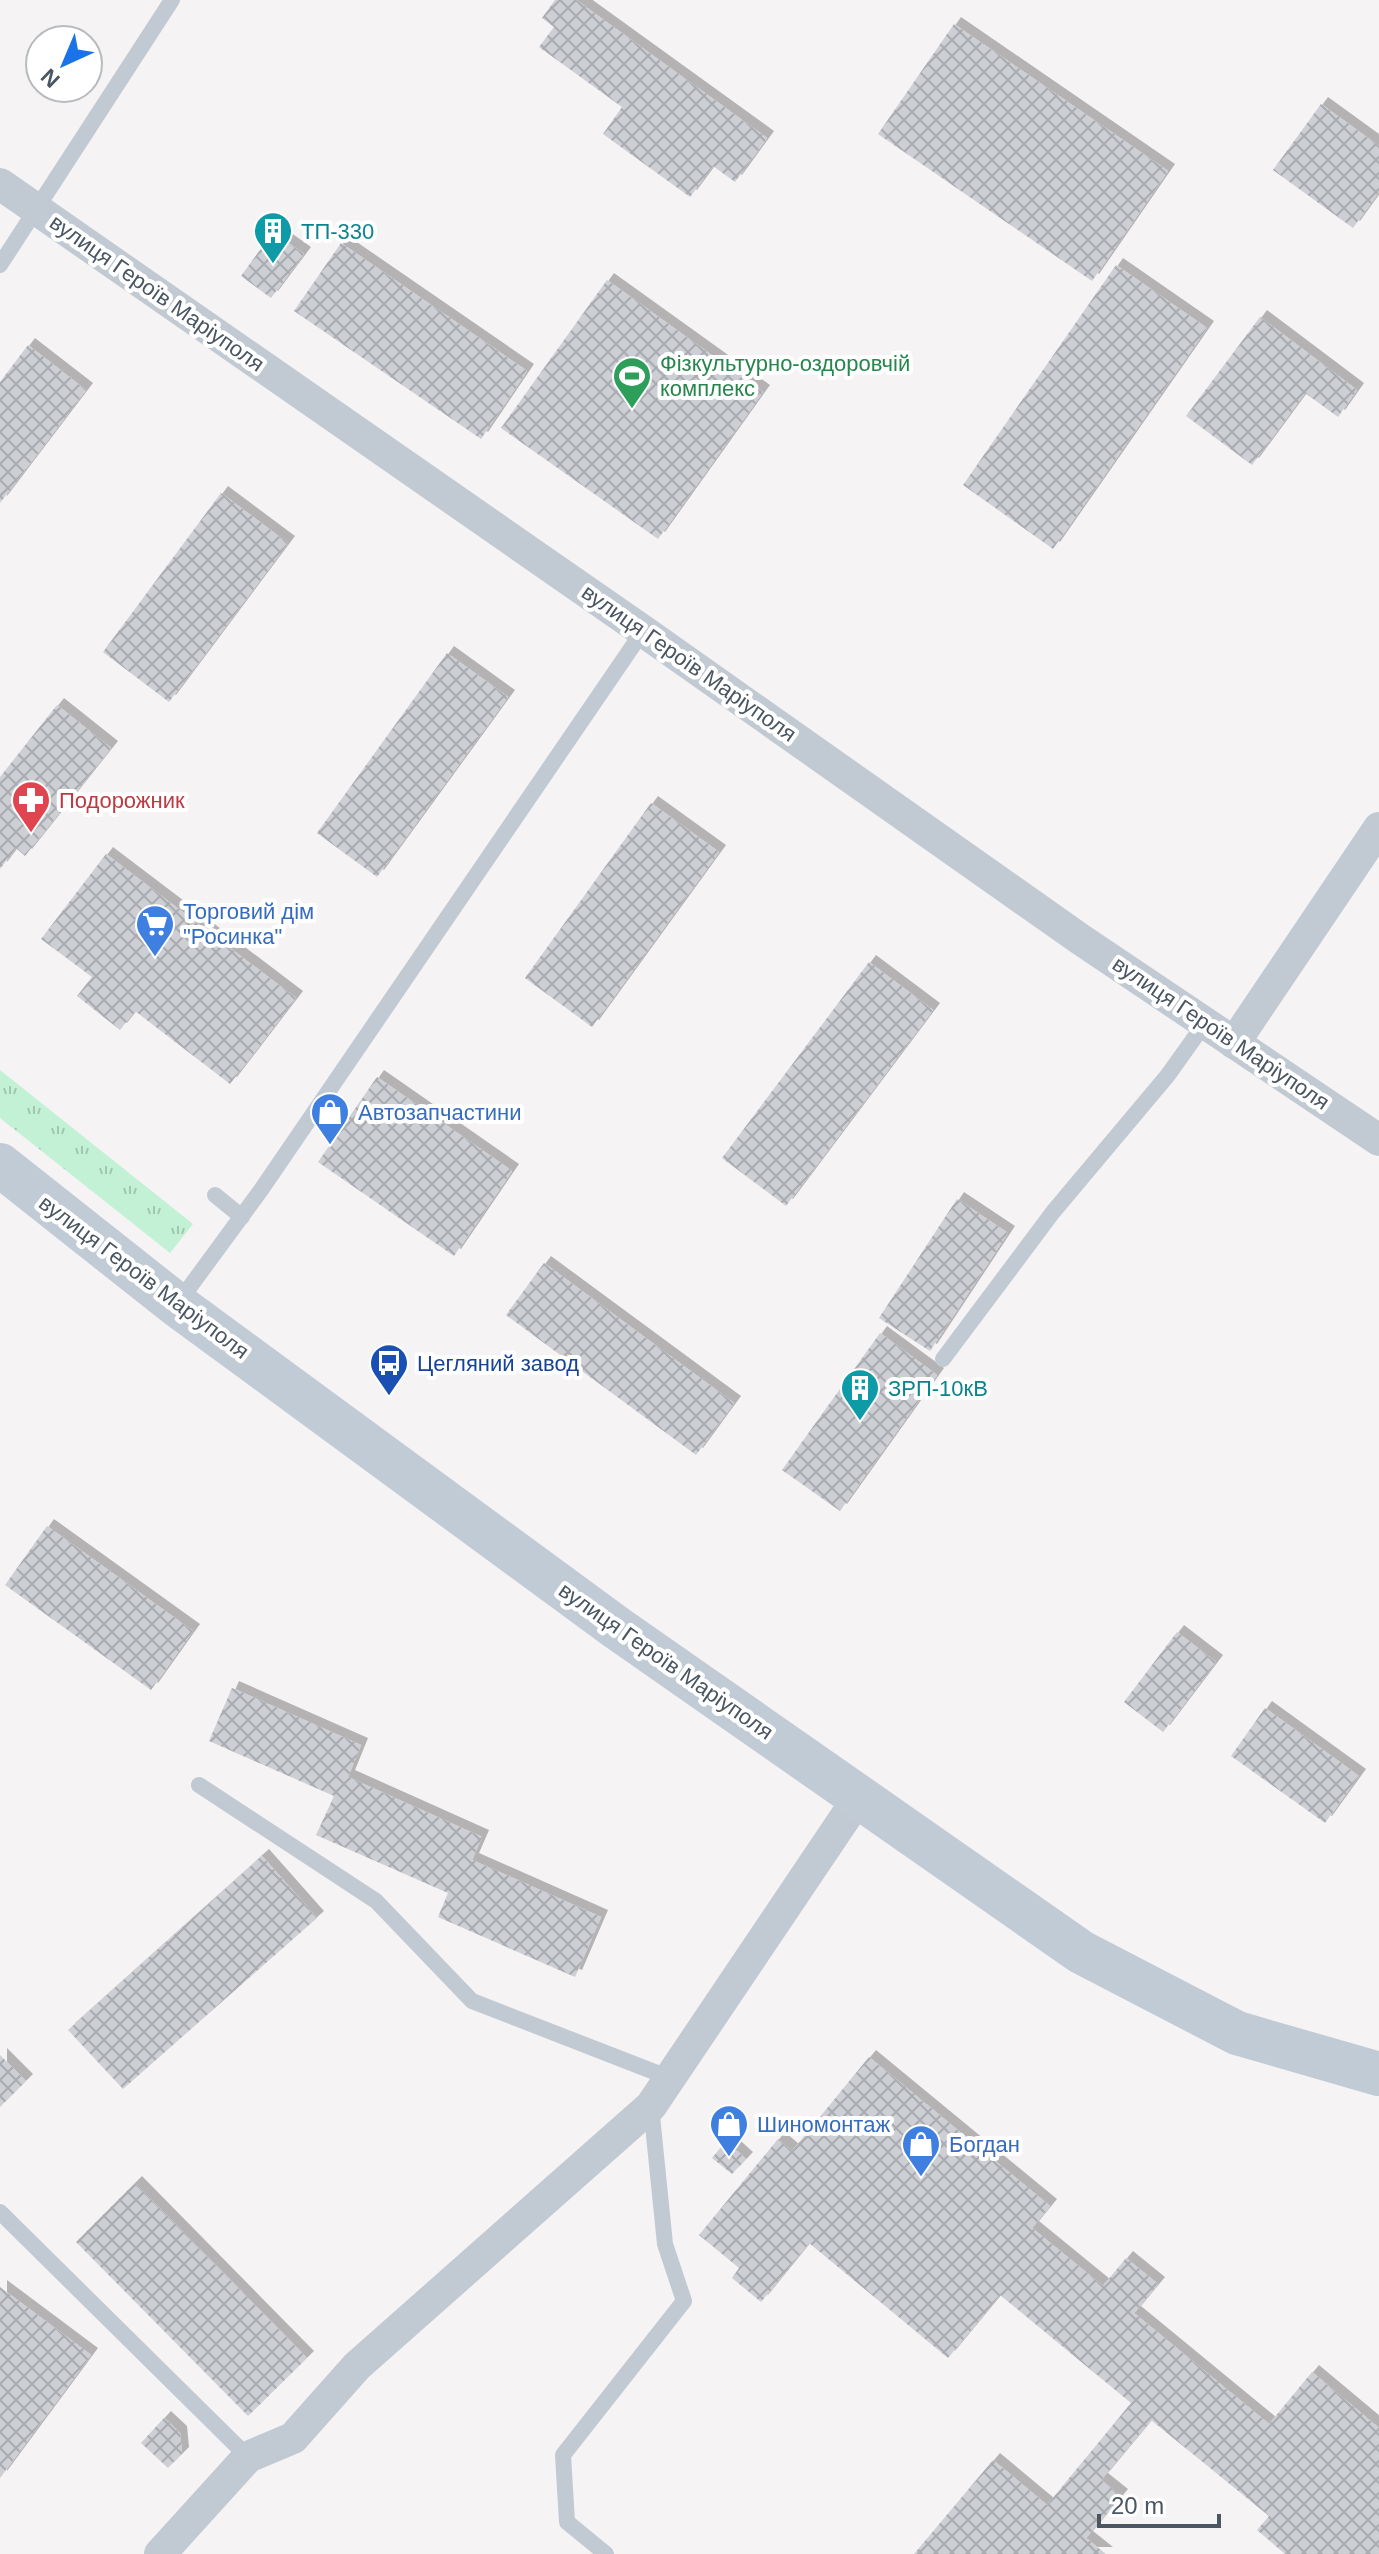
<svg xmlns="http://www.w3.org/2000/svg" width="1379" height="2554" viewBox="0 0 1379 2554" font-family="Helvetica,sans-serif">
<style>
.grass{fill:url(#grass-tufts)}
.building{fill:url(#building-cross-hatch);filter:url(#shadow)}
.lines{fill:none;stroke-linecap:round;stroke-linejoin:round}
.service{stroke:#c1cad2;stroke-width:16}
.minor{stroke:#c1cad2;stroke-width:32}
.secondary{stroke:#c1cbd6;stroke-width:44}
.labels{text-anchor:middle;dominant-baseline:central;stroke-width:8;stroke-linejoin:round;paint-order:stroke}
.culture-label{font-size:22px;fill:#0d838f;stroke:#fff;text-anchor:start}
.street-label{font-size:22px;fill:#4a5661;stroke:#fff}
.leisure-label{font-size:22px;fill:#27864d;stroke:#fff;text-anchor:start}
.health-label{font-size:22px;fill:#be3a42;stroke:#fff;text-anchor:start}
.shop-label{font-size:22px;fill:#366cbe;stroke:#fff;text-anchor:start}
.transit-label{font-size:22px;fill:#164399;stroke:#fff;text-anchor:start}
</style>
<defs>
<pattern id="grass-tufts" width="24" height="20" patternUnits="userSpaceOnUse" patternTransform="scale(2)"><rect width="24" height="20" fill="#c3f1d5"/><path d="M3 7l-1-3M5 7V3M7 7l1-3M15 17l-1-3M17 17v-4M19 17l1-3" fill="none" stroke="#a0c6b0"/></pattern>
<pattern id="building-cross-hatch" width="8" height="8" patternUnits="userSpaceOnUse" patternTransform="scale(2)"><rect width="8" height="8" fill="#cdcfd5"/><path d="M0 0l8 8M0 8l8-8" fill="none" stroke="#a8abb0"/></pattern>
<filter id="shadow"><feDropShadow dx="7" dy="-7" stdDeviation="0" flood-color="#0004"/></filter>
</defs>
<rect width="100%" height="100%" fill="#f5f3f3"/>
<path class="grass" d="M0 1070 193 1224 170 1253 0 1118Z"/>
<g class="building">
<path d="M555 0H576L767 138 735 182 713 166 690 197 603 134 622 107 539 47 554 27 542 18Z"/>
<path d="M954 24 1168 171 1092 281 878 134Z"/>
<path d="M1321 104 1379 146V192L1353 228 1273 170Z"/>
<path d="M273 232 304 254 271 298 241 276Z"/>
<path d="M341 243 527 371 481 439 294 311Z"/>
<path d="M1116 265 1207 328 1053 549 963 485Z"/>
<path d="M607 280 763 392 658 539 501 428Z"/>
<path d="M1260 317 1357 390 1338 417 1305 393 1252 465 1186 416Z"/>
<path d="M28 345 86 390 0 503V382Z"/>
<path d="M221 493 288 543 169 702 103 652Z"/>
<path d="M447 653 508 697 377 877 317 833Z"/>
<path d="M57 705 111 748 25 856 16 848 0 869V777Z"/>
<path d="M651 803 719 852 592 1027 525 978Z"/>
<path d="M106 854 296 998 230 1084 135 1011 120 1030 77 996 92 977 41 939Z"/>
<path d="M869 962 933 1010 786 1206 722 1158Z"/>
<path d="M377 1077 512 1171 454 1256 318 1162Z"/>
<path d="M957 1199 1008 1233 930 1351 879 1318Z"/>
<path d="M544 1263 734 1403 696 1455 506 1315Z"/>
<path d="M880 1333 937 1375 840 1511 782 1470Z"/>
<path d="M47 1526 193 1631 151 1690 5 1585Z"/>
<path d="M1177 1632 1216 1662 1163 1732 1124 1702Z"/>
<path d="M232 1688 361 1745 348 1777 482 1837 472 1860 601 1917 575 1977 438 1917 448 1893 316 1835 334 1796 209 1741Z"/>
<path d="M1265 1708 1359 1776 1325 1823 1231 1756Z"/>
<path d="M262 1856 317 1918 123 2089 68 2030Z"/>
<path d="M0 2055 26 2081 0 2107Z"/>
<path d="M869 2057 1050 2206 1032 2228 1103 2286 1126 2258 1158 2284 1134 2313 1269 2424 1312 2372 1379 2428V2554H1285L1257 2530 1269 2516 1151 2420 1101 2480 1121 2496 1086 2538 1106 2554H914L993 2460 1047 2505 1131 2403 1000 2295 948 2358 809 2243 761 2302 732 2278 739 2268 699 2235 778 2139 792 2151Z"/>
<path d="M726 2141 746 2159 732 2174 712 2158Z"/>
<path d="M135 2183 307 2358 248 2416 76 2242Z"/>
<path d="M0 2287 91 2355 0 2478Z"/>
<path d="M164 2418 180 2433 182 2454 168 2468 141 2443Z"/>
</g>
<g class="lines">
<g class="service">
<path d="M0 265 172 0"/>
<path d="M215 1195 242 1217"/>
<path d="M178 1303 261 1190 643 631"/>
<path d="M943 1359 1053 1212 1168 1075 1205 1023"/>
<path d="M199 1785 376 1901 472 2001 670 2078"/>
<path d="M0 2212 248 2457"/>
<path d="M606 2554 567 2522 563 2455 684 2301 665 2244 651 2106"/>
</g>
<g class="minor">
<path d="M0 184 643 631 1080 939 1379 1140"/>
<path d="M1234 1043 1379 828"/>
<path d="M160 2554 248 2457 293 2438 357 2366 651 2106 859 1797"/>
</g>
<path class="secondary" d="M0 1165 177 1305 617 1628 1081 1952 1237 2033 1379 2074"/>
</g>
<defs>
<symbol id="building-pin" viewBox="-11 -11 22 30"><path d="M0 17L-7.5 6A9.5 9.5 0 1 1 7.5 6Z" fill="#0f9aa8" stroke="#fff"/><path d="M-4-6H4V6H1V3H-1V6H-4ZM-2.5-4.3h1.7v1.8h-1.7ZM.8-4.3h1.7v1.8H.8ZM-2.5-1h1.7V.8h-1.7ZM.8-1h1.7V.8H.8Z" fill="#fff"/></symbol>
<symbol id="stadium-pin" viewBox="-11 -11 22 30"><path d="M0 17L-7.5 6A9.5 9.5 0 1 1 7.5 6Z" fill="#2e9e5b" stroke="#fff"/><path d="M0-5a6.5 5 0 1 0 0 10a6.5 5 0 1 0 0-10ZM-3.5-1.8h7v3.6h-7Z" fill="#fff"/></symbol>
<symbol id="pharmacy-pin" viewBox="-11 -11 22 30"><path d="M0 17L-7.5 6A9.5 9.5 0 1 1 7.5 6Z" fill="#e0444e" stroke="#fff"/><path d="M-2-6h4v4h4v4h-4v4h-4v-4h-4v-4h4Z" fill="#fff"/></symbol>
<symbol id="supermarket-pin" viewBox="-11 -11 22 30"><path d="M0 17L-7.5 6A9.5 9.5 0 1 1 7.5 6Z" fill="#3f7fe0" stroke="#fff"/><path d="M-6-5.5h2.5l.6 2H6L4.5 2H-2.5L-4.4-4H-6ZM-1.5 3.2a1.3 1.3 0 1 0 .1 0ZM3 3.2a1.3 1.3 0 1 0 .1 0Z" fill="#fff"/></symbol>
<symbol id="shop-pin" viewBox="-11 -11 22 30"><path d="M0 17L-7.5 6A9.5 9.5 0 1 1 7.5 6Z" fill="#3f7fe0" stroke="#fff"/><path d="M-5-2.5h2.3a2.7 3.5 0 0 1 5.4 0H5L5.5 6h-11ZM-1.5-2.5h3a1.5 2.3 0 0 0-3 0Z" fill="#fff"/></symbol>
<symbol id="bus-pin" viewBox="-11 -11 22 30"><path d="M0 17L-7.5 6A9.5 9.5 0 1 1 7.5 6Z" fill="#1a4fb4" stroke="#fff"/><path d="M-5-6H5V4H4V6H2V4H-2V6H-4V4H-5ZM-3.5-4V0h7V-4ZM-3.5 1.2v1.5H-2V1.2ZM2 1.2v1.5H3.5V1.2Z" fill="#fff"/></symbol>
</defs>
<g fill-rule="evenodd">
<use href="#building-pin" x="251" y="209" width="44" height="60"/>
<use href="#stadium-pin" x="610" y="354" width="44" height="60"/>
<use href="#pharmacy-pin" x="9" y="778" width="44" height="60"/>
<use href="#supermarket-pin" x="133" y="902" width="44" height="60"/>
<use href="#shop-pin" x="308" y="1090" width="44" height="60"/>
<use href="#bus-pin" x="367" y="1341" width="44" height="60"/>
<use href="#building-pin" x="838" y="1366" width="44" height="60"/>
<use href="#shop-pin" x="707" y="2102" width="44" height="60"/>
<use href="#shop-pin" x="899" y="2122" width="44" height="60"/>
</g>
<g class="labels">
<g class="culture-label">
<text x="301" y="231">ТП-330</text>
<text x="888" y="1388">ЗРП-10кВ</text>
</g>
<g class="street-label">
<text transform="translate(157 293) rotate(35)">вулиця Героїв Маріуполя</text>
<text transform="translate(689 663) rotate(35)">вулиця Героїв Маріуполя</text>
<text transform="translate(1221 1033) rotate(34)">вулиця Героїв Маріуполя</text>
<text transform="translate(144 1277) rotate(37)">вулиця Героїв Маріуполя</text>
<text transform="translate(666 1661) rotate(35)">вулиця Героїв Маріуполя</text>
</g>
<g class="leisure-label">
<text x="660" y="363">Фізкультурно-оздоровчій<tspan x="660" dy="25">комплекс</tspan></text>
</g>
<g class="health-label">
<text x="59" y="800">Подорожник</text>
</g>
<g class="shop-label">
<text x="183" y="911">Торговий дім<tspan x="183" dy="25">"Росинка"</tspan></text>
<text x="358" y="1112">Автозапчастини</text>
<text x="757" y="2124">Шиномонтаж</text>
<text x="949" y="2144">Богдан</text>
</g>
<g class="transit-label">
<text x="417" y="1363">Цегляний завод</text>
</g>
</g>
<g transform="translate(64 64) rotate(224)"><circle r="38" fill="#ffffff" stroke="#b7bbc0" stroke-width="2"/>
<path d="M0-6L14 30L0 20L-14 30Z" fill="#1a73e8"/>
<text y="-12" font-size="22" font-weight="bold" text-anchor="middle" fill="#4a5661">N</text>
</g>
<path d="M1099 2514v12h120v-12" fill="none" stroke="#4a5661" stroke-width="4"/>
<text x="1111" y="2514" font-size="24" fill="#4a5661" stroke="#ffffff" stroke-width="6" paint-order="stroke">20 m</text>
</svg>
